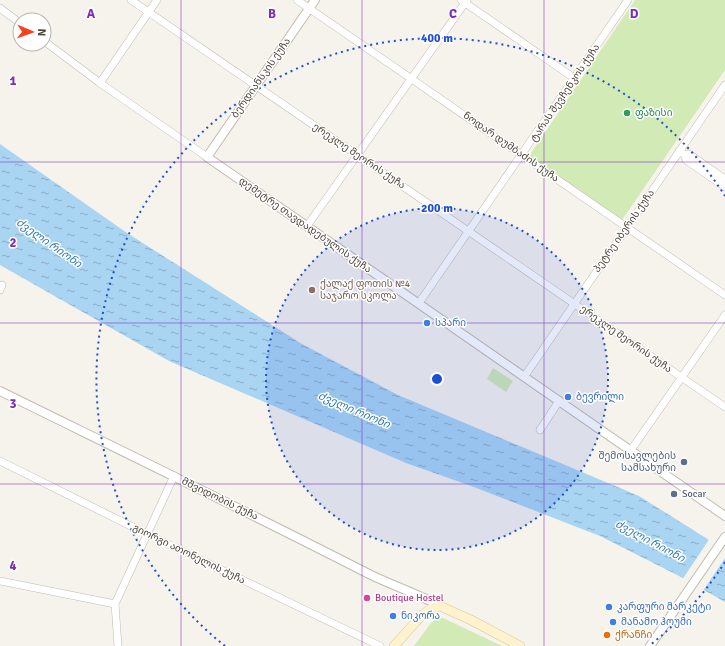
<svg xmlns="http://www.w3.org/2000/svg" width="725" height="646" viewBox="0 0 725 646" font-family="Signika,'Noto Sans Georgian',sans-serif">
<style>
.green{fill:#d2eab5}
.water{fill:url(#water-ripples)}
.pier{fill:#f6f3ec}
.lines{fill:none;stroke-linecap:round;stroke-linejoin:round}
.minor-casing{stroke:#c2bbae;stroke-width:8}
.tertiary-casing{stroke:#c2bbae;stroke-width:10}
.secondary-casing{stroke:#d6c79b;stroke-width:10}
.minor{stroke:#fff;stroke-width:7}
.tertiary{stroke:#fff;stroke-width:8}
.secondary{stroke:#fff3cd;stroke-width:9}
.grid{fill:none;stroke:#7b2cbf;stroke-width:1;stroke-opacity:0.55}
.ring{fill:none;stroke:#1d4ed8;stroke-width:2;stroke-dasharray:2 4}
.leisure-dot{fill:#2e9e5b;stroke:#fff;stroke-width:1.5}
.education-dot{fill:#8d6e63;stroke:#fff;stroke-width:1.5}
.shop-dot{fill:#3f7fe0;stroke:#fff;stroke-width:1.5}
.service-dot{fill:#5c6f8a;stroke:#fff;stroke-width:1.5}
.hotel-dot{fill:#d1479c;stroke:#fff;stroke-width:1.5}
.food-dot{fill:#e8710a;stroke:#fff;stroke-width:1.5}
.labels{text-anchor:middle;dominant-baseline:central;stroke-width:3;stroke-linejoin:round;paint-order:stroke}
.street-label{font-size:10px;fill:#4b4439;stroke:#fff}
.leisure-label{font-size:10px;fill:#27864d;stroke:#fff;text-anchor:start}
.education-label{font-size:10px;fill:#785e54;stroke:#fff;text-anchor:start}
.shop-label{font-size:10px;fill:#366cbe;stroke:#fff;text-anchor:start}
.service-label{font-size:10px;fill:#4e5e75;stroke:#fff;text-anchor:end}
.hotel-label{font-size:10px;fill:#b23c85;stroke:#fff;text-anchor:start}
.food-label{font-size:10px;fill:#c56008;stroke:#fff;text-anchor:start}
.water-label{font-size:11px;font-style:italic;fill:#2e7ab2;stroke:#fff}
.grid-label{font-size:13px;text-anchor:middle;font-weight:bold;fill:#7b2cbf;stroke:#fff;stroke-width:3;stroke-linejoin:round;paint-order:stroke}
.centre{fill:#1d4ed8;stroke:#fff;stroke-width:2}
.ring-label{font-size:12px;text-anchor:middle;font-weight:bold;fill:#1d4ed8;stroke:#fff;stroke-width:3;stroke-linejoin:round;paint-order:stroke}
</style>
<defs>
<pattern id="water-ripples" width="26" height="14" patternUnits="userSpaceOnUse"><rect width="26" height="14" fill="#a9d4f2"/><path d="M2 4q2-2 4 0t4 0M15 11q2-2 4 0t4 0" fill="none" stroke="#8caec5"/></pattern>
</defs>
<rect width="100%" height="100%" fill="#f6f3ec"/>
<g class="green">
<path d="M635 0H725V70L622 220 529 156Z"/>
<path d="M493 368 513 381 506 392 487 379Z"/>
<path d="M437 618H443L502 646H414L431 623Z"/>
</g>
<path class="water" d="M0 144 127 233 302 344 398 395 639 496 725 550V602L681 577 600 536 474 487 406 463 169 361 0 265Z"/>
<path class="pier" d="M710 538 725 547V558L703 591 682 580Z"/>
<g class="lines">
<defs>
<g id="minor">
<path d="M131 0 725 407"/>
<path d="M297 0 725 295"/>
<path d="M461 0 574 78"/>
<path d="M0 8 20 23"/>
<path d="M44 41 100 83 207 157"/>
<path d="M100 83 157 0"/>
<path d="M679 151 685 155 689 154 725 179"/>
<path d="M685 155 686 160 725 187"/>
<path d="M307 226 467 0"/>
<path d="M0 290 2 285"/>
<path d="M419 303 628 0"/>
<path d="M524 377 725 85"/>
<path d="M540 430 559 401"/>
<path d="M631 450 725 315"/>
<path d="M0 461 147 534 380 646"/>
<path d="M0 581 115 604"/>
<path d="M118 646 115 604 174 476"/>
</g>
<g id="tertiary">
<path d="M315 0 207 157 725 516"/>
<path d="M0 391C124 452 248 512 371 575 394 586 418 594 440 606"/>
<path d="M650 646 725 537"/>
</g>
<path id="secondary" d="M394 646 421 616 432 608 440 606 471 620 520 646"/>
</defs>
<use href="#minor" class="minor-casing"/>
<use href="#tertiary" class="tertiary-casing"/>
<use href="#secondary" class="secondary-casing"/>
<use href="#minor" class="minor"/>
<use href="#tertiary" class="tertiary"/>
<use href="#secondary" class="secondary"/>
</g>
<path class="grid" d="M181 0V646M362 0V646M544 0V646M0 162H725M0 323H725M0 484H725"/>
<circle cx="437" cy="379" r="171" fill="#1d4ed8" fill-opacity=".12"/>
<g class="ring">
<circle cx="437" cy="379" r="171"/>
<path d="M725 562A341 341 0 0 1 649 646M225 646A341 341 0 1 1 725 196"/>
</g>
<circle class="leisure-dot" cx="627" cy="113" r="4"/>
<circle class="education-dot" cx="312" cy="290" r="4"/>
<g class="shop-dot">
<circle cx="427" cy="323" r="4"/>
<circle cx="568" cy="397" r="4"/>
<circle cx="609" cy="607" r="4"/>
<circle cx="393" cy="616" r="4"/>
<circle cx="613" cy="622" r="4"/>
</g>
<g class="service-dot">
<circle cx="684" cy="462" r="4"/>
<circle cx="674" cy="494" r="4"/>
</g>
<circle class="hotel-dot" cx="367" cy="598" r="4"/>
<circle class="food-dot" cx="607" cy="635" r="4"/>
<g class="labels">
<g class="street-label">
<text transform="translate(261 78) rotate(-55)">ბერდიანსკის ქუჩა</text>
<text transform="translate(565 93) rotate(-56)">ტარას შევჩენკოს ქუჩა</text>
<text transform="translate(511 147) rotate(35)">ნოდარ დუმბაძის ქუჩა</text>
<text transform="translate(359 156) rotate(34)">ერეკლე მეორის ქუჩა</text>
<text transform="translate(305 225) rotate(35)">დემეტრე თავდადებულის ქუჩა</text>
<text transform="translate(624 231) rotate(-55)">პეტრე იბერის ქუჩა</text>
<text transform="translate(626 339) rotate(35)">ერეკლე მეორის ქუჩა</text>
<text transform="translate(220 499) rotate(26)">მშვიდობის ქუჩა</text>
<text transform="translate(189 554) rotate(26)">გიორგი ათონელის ქუჩა</text>
</g>
<g class="leisure-label">
<text x="635" y="113">ფაზისი</text>
</g>
<g class="education-label">
<text x="320" y="284">ქალაქ ფოთის №4<tspan x="320" dy="12">საჯარო სკოლა</tspan></text>
</g>
<g class="shop-label">
<text x="435" y="323">სპარი</text>
<text x="576" y="397">ბევრილი</text>
<text x="617" y="607">კარფური მარკეტი</text>
<text x="401" y="616">ნიკორა</text>
<text x="621" y="622">მანამო ჰოუმი</text>
</g>
<g class="service-label">
<text x="676" y="456">შემოსავლების<tspan x="676" dy="12">სამსახური</tspan></text>
<text x="682" y="494" text-anchor="start">Socar</text>
</g>
<g class="hotel-label">
<text x="375" y="598">Boutique Hostel</text>
</g>
<g class="food-label">
<text x="615" y="635">ქრანჩი</text>
</g>
<g class="water-label">
<text transform="translate(49 243) rotate(35)">ძველი რიონი</text>
<text transform="translate(354 410) rotate(23)">ძველი რიონი</text>
<text transform="translate(650 541) rotate(28)">ძველი რიონი</text>
</g>
</g>
<g class="grid-label">
<text x="91" y="18">A</text>
<text x="272" y="18">B</text>
<text x="453" y="18">C</text>
<text x="634" y="18">D</text>
<text x="13" y="85">1</text>
<text x="13" y="247">2</text>
<text x="13" y="408">3</text>
<text x="13" y="570">4</text>
</g>
<circle cx="437" cy="379" r="6" class="centre"/>
<g class="ring-label">
<text x="437" y="42">400 m</text>
<text x="437" y="212">200 m</text>
</g>
<g transform="translate(32 32) rotate(92)"><circle r="19" fill="#ffffff" stroke="#b7b4b0"/>
<path d="M0-3L7 15L0 10L-7 15Z" fill="#fc3f1d"/>
<text y="-6" font-size="11" font-weight="bold" text-anchor="middle" fill="#4b4439">N</text>
</g>
</svg>
